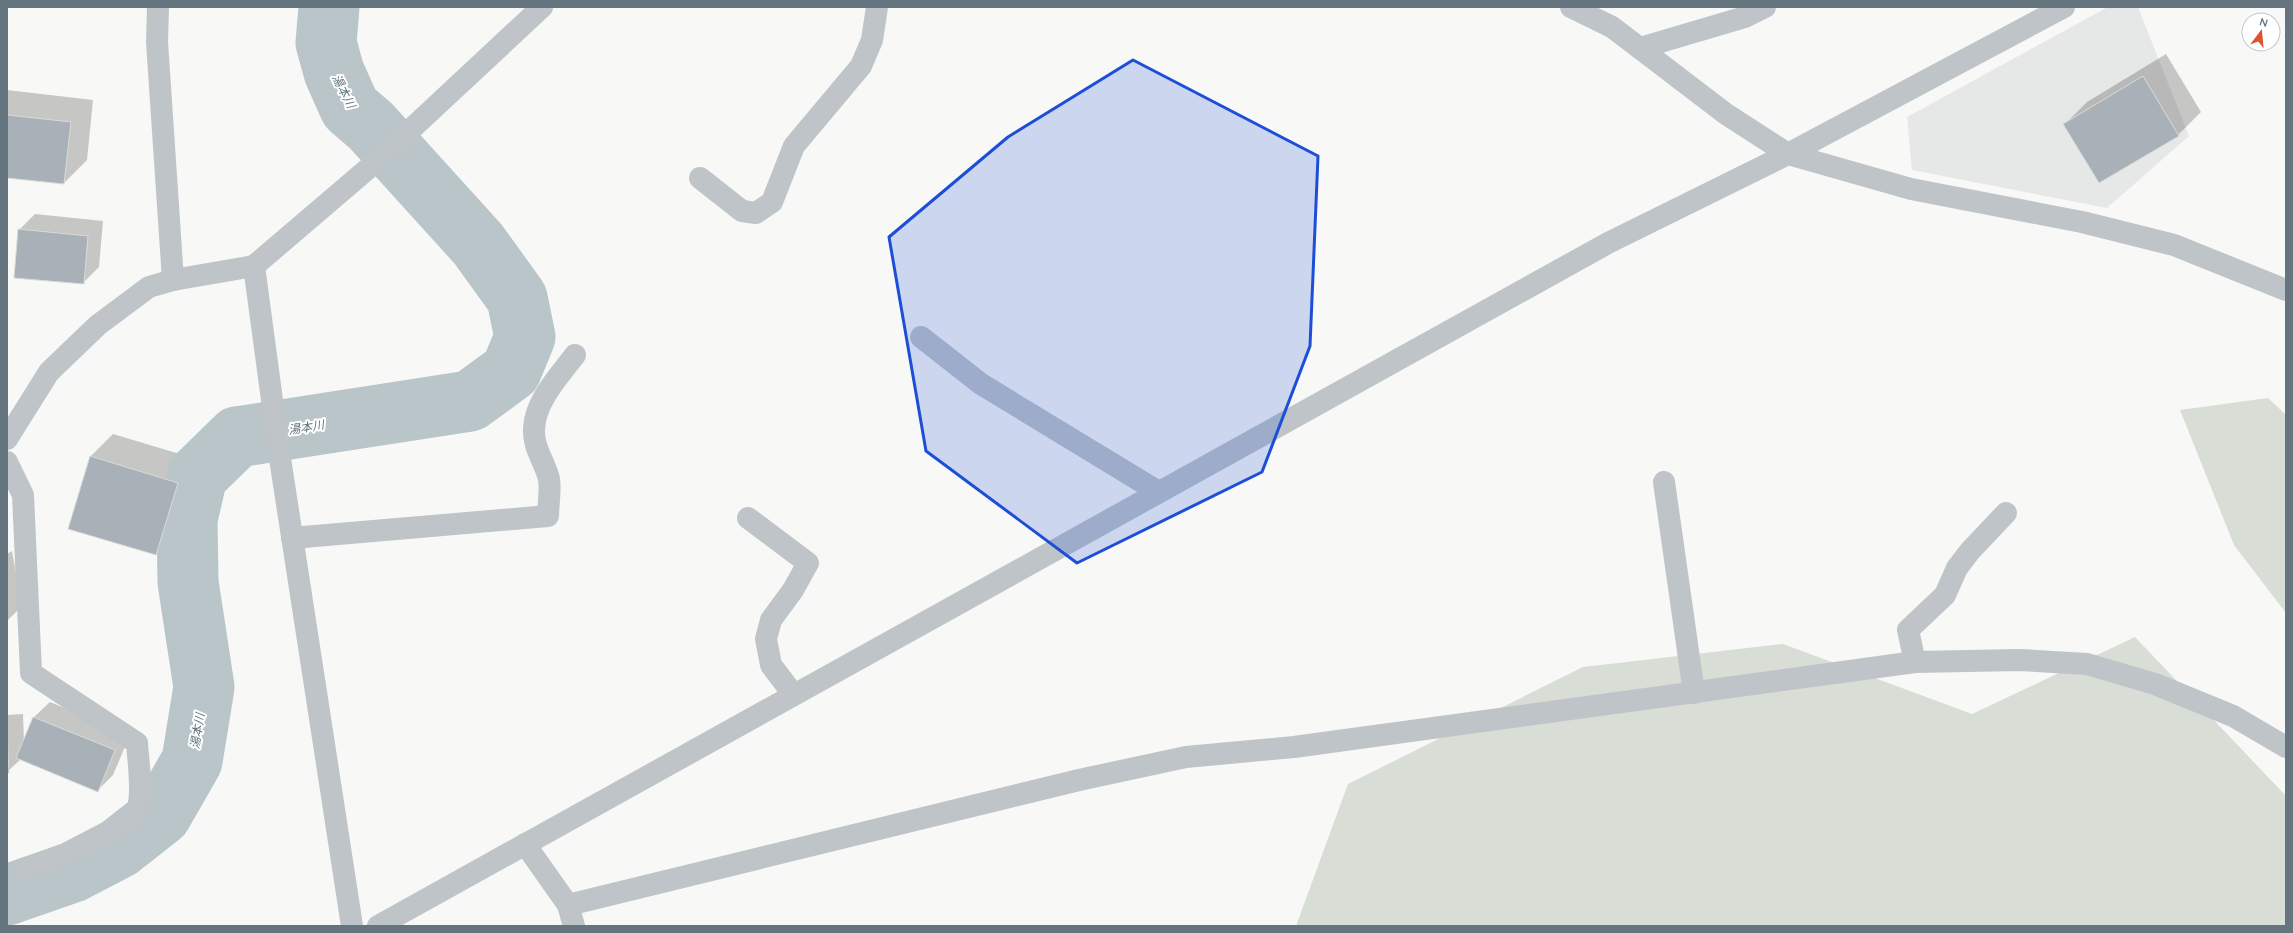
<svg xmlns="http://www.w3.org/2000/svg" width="2293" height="933" viewBox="0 0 2293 933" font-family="Quicksand,'Noto Sans JP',sans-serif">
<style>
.built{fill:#e6e7e7}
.green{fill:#d8ddd5}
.shadow{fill:#0003}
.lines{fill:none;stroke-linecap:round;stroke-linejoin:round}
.river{stroke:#b9c5c9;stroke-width:61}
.building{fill:#a8b1b7;stroke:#dadad8}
.minor{stroke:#bfc4c8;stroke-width:22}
.marked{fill:#1d4ed8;fill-opacity:0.2;stroke:#1d4ed8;stroke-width:3;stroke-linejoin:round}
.labels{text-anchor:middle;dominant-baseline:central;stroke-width:4;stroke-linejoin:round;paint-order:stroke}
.water-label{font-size:12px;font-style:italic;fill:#5f747a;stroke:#fff}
</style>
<rect width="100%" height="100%" fill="#f8f8f6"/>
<path class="built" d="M2108 7H2138L2189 136 2107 208 1912 170 1907 117Z"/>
<g class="green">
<path d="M2268 398 2286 415V613L2234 545 2180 410Z"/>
<path d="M2135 637 2286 796V926H1296L1348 784 1583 667 1783 644 1972 714Z"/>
</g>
<g class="shadow">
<path d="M2166 54 2201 112 2178 135 2064 125 2087 102Z"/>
<path d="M7 90 93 100 87 160 64 183 7 177Z"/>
<path d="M35 214 103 221 99 267 83 283 19 230Z"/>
<path d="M113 434 200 460 179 531 156 554 90 457Z"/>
<path d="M12 551 22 606 7 621V554Z"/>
<path d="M50 702 130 735 113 775 97 791 21 759 7 772V715L23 714 24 742 34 717Z"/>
</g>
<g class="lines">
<path class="river" d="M7 895 73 872 119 848 161 815 192 761 204 687 188 582 187 519 197 476 237 437 470 401 511 371 525 337 517 298 478 244 371 126 350 108 334 72 326 43 329 7"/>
</g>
<g class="building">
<path d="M2143 76 2179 136 2099 183 2063 124Z"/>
<path d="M7 115 71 122 64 184 7 178Z"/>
<path d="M18 229 88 236 84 284 14 278Z"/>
<path d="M90 456 178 483 156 555 68 529Z"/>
<path d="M33 717 115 750 98 792 16 758Z"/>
<path d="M7 730 9 773H7Z"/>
</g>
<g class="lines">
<g class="minor">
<path d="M158 7 157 42 173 280"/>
<path d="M1571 7 1612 27 1726 114 1788 154 2064 7"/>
<path d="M1640 48 1745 17 1765 7"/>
<path d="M700 178 742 211 756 213 772 202 794 146 861 66 872 40 877 7"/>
<path d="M921 337 981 384 1157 491"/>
<path d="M7 439 49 372 98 325 149 287 173 280 254 266"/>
<path d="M7 462 23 495 31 673 137 743C138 760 143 791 138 807 129 835 50 860 23 870"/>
<path d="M1664 482 1694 693"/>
<path d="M748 518 808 563 793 590 771 620 766 639 771 665 793 694"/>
<path d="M292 538 548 516C548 505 551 490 549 479 545 462 533 448 534 429 535 401 559 376 575 355"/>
<path d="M1915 662 1908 630 1945 595 1957 568 1970 551 2006 513"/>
<path d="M525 844 568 905 574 926"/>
<path d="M568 905 1079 780 1186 757 1294 747 1915 662 2020 660 2087 664 2155 684 2233 716 2286 747"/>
<path d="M352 926 279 452 254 266 378 160 542 7"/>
<path d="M378 926 1608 243 1788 154 1911 189 2082 222 2174 245 2286 290"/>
</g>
</g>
<path class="marked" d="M1133 60 1318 156 1310 346 1262 472 1077 563 926 451 889 237 1008 137Z"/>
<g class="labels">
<g class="water-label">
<text transform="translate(344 91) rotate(63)">湯本川</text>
<text transform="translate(306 427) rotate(-9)">湯本川</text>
<text transform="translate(197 731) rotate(-81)">湯本川</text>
</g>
</g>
<rect width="2293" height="933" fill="none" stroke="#647580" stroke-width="16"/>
<g transform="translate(2261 32) rotate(16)"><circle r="19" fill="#ffffff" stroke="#c1c8cc"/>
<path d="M0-3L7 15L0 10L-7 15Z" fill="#de5230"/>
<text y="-6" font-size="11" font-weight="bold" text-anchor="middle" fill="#647580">N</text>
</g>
</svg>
